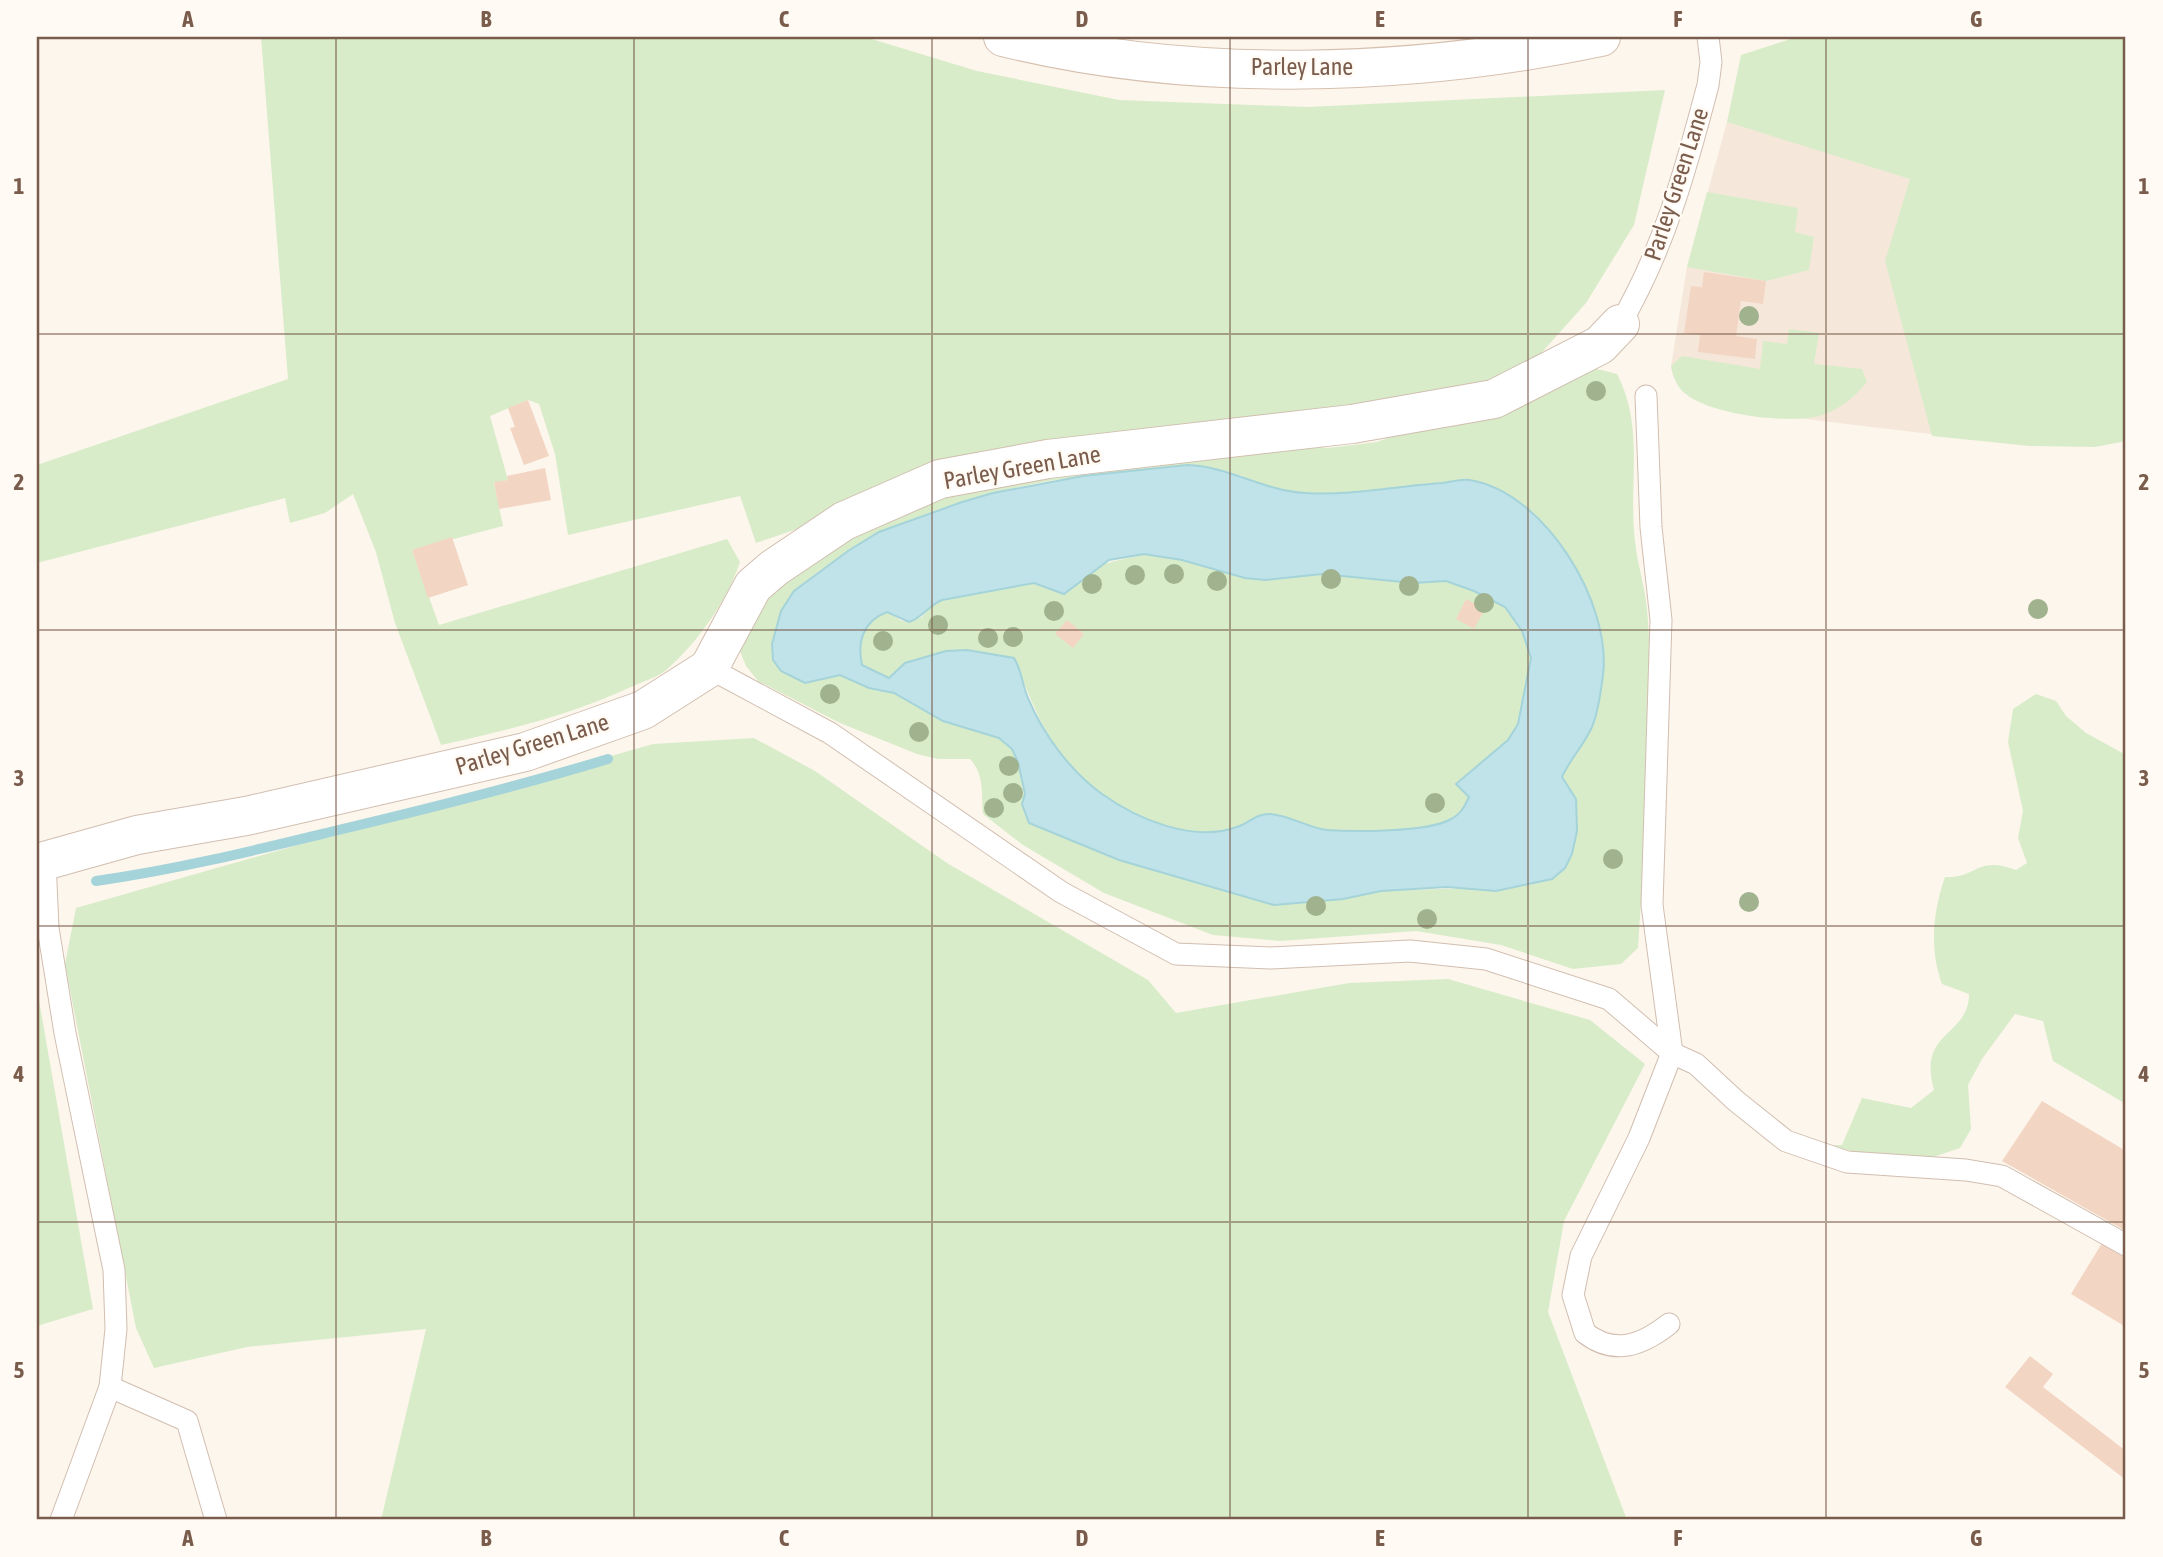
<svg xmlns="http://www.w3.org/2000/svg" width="2163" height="1557" viewBox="0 0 2163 1557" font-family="'Asap Condensed',sans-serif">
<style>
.residential{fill:#f5e8da}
.green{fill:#d8ecc9;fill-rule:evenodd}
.water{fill:#bfe3e8;stroke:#a5d3da;stroke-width:2;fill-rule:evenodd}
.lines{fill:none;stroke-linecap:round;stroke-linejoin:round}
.stream{stroke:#a5d3da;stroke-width:10}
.building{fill:#f3d5c3}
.lane-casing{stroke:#d1beb0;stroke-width:23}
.street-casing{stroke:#d1beb0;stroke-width:40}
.secondary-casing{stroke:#d6c0b0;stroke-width:40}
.lane{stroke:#fff;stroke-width:21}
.street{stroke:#fff;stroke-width:38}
.secondary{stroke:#fff;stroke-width:38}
.tree{fill:#a0b28e}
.grid{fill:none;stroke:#7a5c4d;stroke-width:2;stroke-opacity:0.55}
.labels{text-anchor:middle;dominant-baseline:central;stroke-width:5;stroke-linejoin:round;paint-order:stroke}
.street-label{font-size:24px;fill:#7a5c4d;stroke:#fffaf3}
.neatline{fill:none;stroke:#7a5c4d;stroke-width:2.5}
.grid-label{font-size:23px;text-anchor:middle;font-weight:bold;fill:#7a5c4d}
</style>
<rect width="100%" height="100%" fill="#fdf6ec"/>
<path class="residential" d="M1727 122 1891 171 2056 231 2030 446 1797 418 1756 416 1710 406 1684 393 1673 376 1671 366 1687 267Z"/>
<g class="green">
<path d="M261 37H865L977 71 1119 100 1307 107 1665 90 1634 225 1586 303 1535 360 1461 391 829 518 756 543 740 496 568 535 555 454 539 404 528 400 490 416 508 480 494 483 503 526 412 550 439 625 727 539 740 562C726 603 698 642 665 671 656 678 641 682 631 687 571 715 505 731 441 745L395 623 376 552 353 494 325 513 290 523 285 498 37 563V465L288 379Z"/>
<path d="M1797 37H2126V441L2095 447 2030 446 1932 436 1885 261 1910 179 1727 122 1741 55Z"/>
<path d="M1707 192 1798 208 1795 232 1814 237 1809 270 1766 281 1687 267Z"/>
<path d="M1789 329 1819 333 1814 364 1862 369 1867 382C1854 398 1839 410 1819 416 1788 424 1711 415 1686 394 1677 388 1673 376 1671 366L1682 356 1760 369 1763 341 1787 344Z"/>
<path d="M1585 366 1617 374C1645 427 1628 484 1635 541 1637 563 1645 586 1647 609 1657 721 1645 836 1638 948L1621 964 1573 969 1501 945 1416 931 1280 941 1213 935 1104 893 1023 845 983 814C981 794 985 775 970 759H938L917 754 840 723 758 681 746 666 740 651 744 634 770 596 804 557 949 488 1305 445 1328 448 1377 442ZM1188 465 1242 476 1264 487 1304 493H1344L1468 480 1597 614 1603 673 1593 725 1562 777 1576 799 1577 831 1469 888 1381 891 1343 899 1274 905 1119 860 1029 823 1018 762 1012 749 999 738 943 721 894 693 869 688 840 675 805 682 781 671 794 591C874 522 979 490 1082 476 1117 471 1152 472 1188 465Z"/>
<path d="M1144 554 1182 560 1245 578 1265 580 1323 574 1413 583 1446 581 1474 591 1505 608 1522 631 1531 658 1518 724 1508 740 1457 784 1469 797C1464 808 1460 814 1449 820 1428 832 1353 832 1327 830 1308 829 1291 817 1271 814 1256 813 1250 823 1237 827 1193 843 1143 819 1106 797 1054 765 1035 710 1014 658L967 650 889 678 862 666C857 642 863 622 887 612L902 621 922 617 932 604 942 600 1034 583 1069 592C1097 560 1107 564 1144 554Z"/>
<path d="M2036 694 2056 701 2066 716 2086 733 2126 755V1104L2053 1061 2043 1021 2015 1014 1982 1059 1968 1085 1971 1129 1960 1148 1927 1159 1860 1153 1827 1145H1842L1862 1098 1911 1108 1934 1090C1917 1030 1969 1037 1969 994L1942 984C1929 949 1933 911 1945 877 1977 879 1976 855 2016 870L2027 863 2018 838 2023 811 2008 742 2013 709Z"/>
<path d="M754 738 815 771 947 863 1148 980 1176 1013 1349 983 1448 979 1590 1020 1645 1064 1564 1221 1548 1312 1627 1520H381L426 1329 247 1347 154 1368 136 1328 65 964 76 908 653 744Z"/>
<path d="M37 989 93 1309 37 1326Z"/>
</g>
<path class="water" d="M1187 465C1229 466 1263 491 1305 493 1351 496 1397 486 1442 483 1451 482 1461 479 1469 480 1544 491 1612 603 1603 675 1601 691 1598 713 1592 727 1584 745 1570 759 1562 777L1576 799 1577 831 1572 854 1565 868 1552 879 1496 891 1447 887 1381 891 1343 899 1274 905 1119 860 1029 823 1022 804 1025 794 1018 762 1012 749 999 738 943 721 894 693 869 688 840 675 805 683 781 671 773 660 772 644 781 611 794 591 848 551 879 532 962 502 993 493 1083 476ZM1144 554 1182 560 1245 578 1265 580 1322 574 1413 583 1446 581 1474 591 1505 607 1522 631 1531 658 1518 724 1508 740 1456 784 1469 797C1464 808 1460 815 1449 820 1427 832 1353 832 1327 830 1308 828 1291 816 1271 814 1256 813 1250 823 1237 827 1193 843 1137 819 1102 794 1070 771 1043 734 1028 698 1022 684 1022 671 1014 658L967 650 946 651 905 663 889 678 862 665C857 642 863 621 887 612L909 622C923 617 928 606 942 600L1034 583 1064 594 1109 560Z"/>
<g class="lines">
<path class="stream" d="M96 881C175 870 252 851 330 832 423 810 516 787 608 759"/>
</g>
<g class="building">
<path d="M1704 272 1766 281 1763 304 1741 301 1736 336 1757 339 1755 359 1698 352 1700 335 1684 333 1691 286 1702 287Z"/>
<path d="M528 400 549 456 524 465 510 428 515 427 508 408Z"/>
<path d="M545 468 551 500 499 509 494 482 508 480 507 476Z"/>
<path d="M452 537 468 585 428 598 412 550Z"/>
<path d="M1466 599 1485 609 1474 629 1456 619Z"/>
<path d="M1067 620 1084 634 1073 648 1055 634Z"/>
<path d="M2042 1101 2126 1151V1231L2002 1161Z"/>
<path d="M2102 1243 2126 1257V1327L2071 1294Z"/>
<path d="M2030 1356 2053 1374 2043 1387 2126 1451V1480L2005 1387Z"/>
</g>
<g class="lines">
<defs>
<g id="lane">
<path d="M1620 324C1664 249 1686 169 1708 85L1711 62 1708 37"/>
<path d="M1646 396 1651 527 1661 620 1652 905 1672 1053 1639 1138 1581 1256 1573 1295 1585 1333C1615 1356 1642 1345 1669 1324"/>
<path d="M709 668 830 733 1061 892 1176 954 1271 958 1410 951 1486 959 1609 999 1672 1053 1696 1064 1736 1101 1786 1141 1847 1162 1966 1170 2002 1176 2126 1245"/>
<path d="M45 861 48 928 65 1033 114 1270 116 1329 110 1387 61 1520"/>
<path d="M110 1387 187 1421 216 1520"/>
</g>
<path id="street" d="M37 863 137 835 246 816 525 752 643 710 709 668 753 586 774 568 844 521 940 479 1048 459 1352 424 1494 399 1600 345 1620 324"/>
<path id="secondary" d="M1003 37C1193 84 1411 77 1601 37"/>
</defs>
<use href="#lane" class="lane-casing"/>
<use href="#street" class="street-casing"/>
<use href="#secondary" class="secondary-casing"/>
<use href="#lane" class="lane"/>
<use href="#street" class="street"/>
<use href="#secondary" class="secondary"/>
</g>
<g class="tree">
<circle cx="1749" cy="316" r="10"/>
<circle cx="1596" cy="391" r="10"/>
<circle cx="1174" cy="574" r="10"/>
<circle cx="1135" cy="575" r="10"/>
<circle cx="1331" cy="579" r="10"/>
<circle cx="1217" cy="581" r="10"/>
<circle cx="1092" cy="584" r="10"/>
<circle cx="1409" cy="586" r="10"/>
<circle cx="1484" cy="603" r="10"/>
<circle cx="2038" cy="609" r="10"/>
<circle cx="1054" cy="611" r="10"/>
<circle cx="938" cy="625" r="10"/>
<circle cx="1013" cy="637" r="10"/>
<circle cx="988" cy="638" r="10"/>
<circle cx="883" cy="641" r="10"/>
<circle cx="830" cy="694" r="10"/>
<circle cx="919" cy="732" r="10"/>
<circle cx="1009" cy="766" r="10"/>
<circle cx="1013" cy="793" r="10"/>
<circle cx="1435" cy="803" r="10"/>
<circle cx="994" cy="808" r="10"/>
<circle cx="1613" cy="859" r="10"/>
<circle cx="1749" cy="902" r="10"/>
<circle cx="1316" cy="906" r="10"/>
<circle cx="1427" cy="919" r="10"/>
</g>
<path class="grid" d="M336 37V1520M634 37V1520M932 37V1520M1230 37V1520M1528 37V1520M1826 37V1520M37 334H2126M37 630H2126M37 926H2126M37 1222H2126"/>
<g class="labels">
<g class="street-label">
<text x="1302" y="66">Parley Lane</text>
<text transform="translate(1676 184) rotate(-72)">Parley Green Lane</text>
<text transform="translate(1022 467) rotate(-10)">Parley Green Lane</text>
<text transform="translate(532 744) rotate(-17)">Parley Green Lane</text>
</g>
</g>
<rect width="2163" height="1557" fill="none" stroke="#fffaf3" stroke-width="77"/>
<rect x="38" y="38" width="2086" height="1480" class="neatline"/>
<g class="grid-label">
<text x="188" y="27">A</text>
<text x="486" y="27">B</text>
<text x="784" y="27">C</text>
<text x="1082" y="27">D</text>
<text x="1380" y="27">E</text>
<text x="1678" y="27">F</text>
<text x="1976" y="27">G</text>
<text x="19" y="194">1</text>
<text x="2144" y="194">1</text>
<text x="19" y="490">2</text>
<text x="2144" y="490">2</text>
<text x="19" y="786">3</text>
<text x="2144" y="786">3</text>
<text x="19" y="1082">4</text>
<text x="2144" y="1082">4</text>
<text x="19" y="1378">5</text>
<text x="2144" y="1378">5</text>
<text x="188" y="1546">A</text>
<text x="486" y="1546">B</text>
<text x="784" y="1546">C</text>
<text x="1082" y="1546">D</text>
<text x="1380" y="1546">E</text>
<text x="1678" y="1546">F</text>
<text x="1976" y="1546">G</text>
</g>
</svg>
